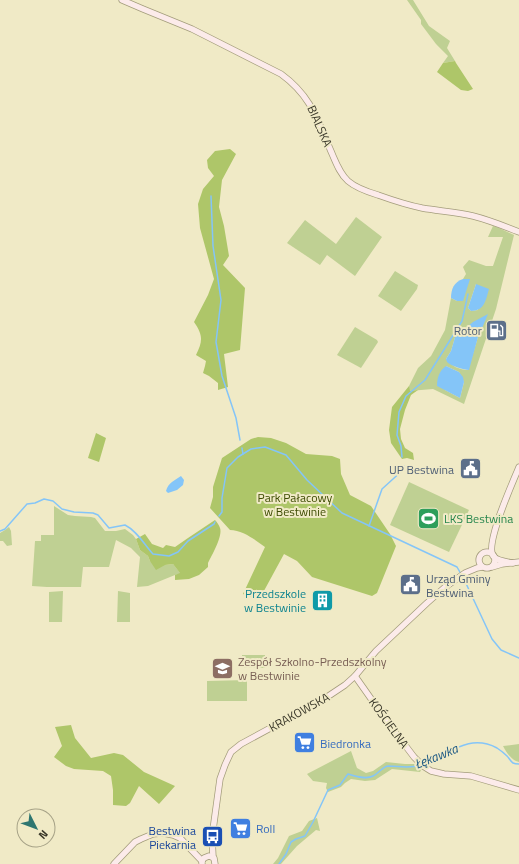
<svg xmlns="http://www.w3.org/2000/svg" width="519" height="864" viewBox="0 0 519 864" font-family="'Titillium Web',sans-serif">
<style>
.green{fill:#bfd093;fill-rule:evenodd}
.forest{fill:#aec669}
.water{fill:#84c5f8}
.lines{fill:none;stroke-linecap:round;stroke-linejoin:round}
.stream{stroke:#84c5f8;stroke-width:1.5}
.secondary-casing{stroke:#a39d7b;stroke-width:7}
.secondary{stroke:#fcebea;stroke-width:5.5}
.labels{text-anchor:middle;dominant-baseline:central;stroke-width:4;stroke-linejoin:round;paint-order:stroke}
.street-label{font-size:12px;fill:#383628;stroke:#f0eac6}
.service-label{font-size:12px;fill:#4e5e75;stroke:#f0eac6;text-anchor:end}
.park-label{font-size:12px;fill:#3d4b02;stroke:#f0eac6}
.leisure-label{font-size:12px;fill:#27864d;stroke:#f0eac6;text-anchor:start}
.culture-label{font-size:12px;fill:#0d838f;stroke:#f0eac6;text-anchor:end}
.education-label{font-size:12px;fill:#785e54;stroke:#f0eac6;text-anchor:start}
.shop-label{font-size:12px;fill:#366cbe;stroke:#f0eac6;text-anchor:start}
.transit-label{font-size:12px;fill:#164399;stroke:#f0eac6;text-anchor:end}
.water-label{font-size:13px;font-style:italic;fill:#1e5a84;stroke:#f0eac6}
</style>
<rect width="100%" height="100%" fill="#f0eac6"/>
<g class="green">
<path d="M407 0H413L429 26 450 41 447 48 455 61 443 63 448 56 436 44 421 24V20Z"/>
<path d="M356 217 382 237 355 276 327 255 320 265 287 243 305 220 336 244Z"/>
<path d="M493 226 499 228 514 235 496 309 464 404 433 389 409 391V386L418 368 431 356 445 330 451 298 457 301 469 279H463L466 274 463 267 469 260 486 266H493L503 237H488ZM476 284 478 310 471 311 468 308ZM456 334 478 337 468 370C460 370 451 366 446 359L451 351ZM446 366 459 372 464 382 460 398 445 390Z"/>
<path d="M395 271 416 284 418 285 417 289 401 311 378 296Z"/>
<path d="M355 327 377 340 378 342 361 368 337 355Z"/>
<path d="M409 482 469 510 449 552 390 525Z"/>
<path d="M54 506 68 515 75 516 91 517 95 518 105 531H116L125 529 133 535 136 539 140 550 148 556 150 561 165 565 173 564 181 574 175 575 148 586 137 587 140 557 131 548 116 540 109 567H83L81 587H47L32 586 35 541H41V535H54Z"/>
<path d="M9 527 11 531 12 545 7 546 3 541H0V533L5 530Z"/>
<path d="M63 591 62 622H49V592Z"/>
<path d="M118 591 130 593V622H117Z"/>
<rect x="242" y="655" width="23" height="13"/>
<path d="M247 680V701H207V681Z"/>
<path d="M519 744V762C512 761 506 752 503 746Z"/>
<path d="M351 751 357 768 366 773 373 771 386 762 405 764H414L421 770 420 772 392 769 375 780 365 781 351 779 345 783 341 787 328 792 326 788 327 783 313 781 307 774Z"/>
<path d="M317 818 320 831 316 830 297 846 281 864H273L278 858 289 836 302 831 309 821Z"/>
</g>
<g class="forest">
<path d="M455 61 456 63 473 89 468 91 461 90 437 72 443 63Z"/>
<path d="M230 149 236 154 222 180 219 207 224 226 229 256 223 265 245 288 240 350 224 354 228 387 218 390V383L209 376 203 373 205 366 206 361 196 355C203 341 203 335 194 322L208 295 214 279 200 228 198 204 203 189 214 176 208 168 207 160 215 151Z"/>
<path d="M409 386 410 391 418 390 411 395 405 410 400 429 401 439 405 448 413 453 414 460 407 458 402 459 391 443 389 430 392 407Z"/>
<path d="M96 433 106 438 99 462 88 458Z"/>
<path d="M258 437 271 438 286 443 306 454 332 456 340 459 341 474 350 495 371 506 390 534 396 546 377 593 372 596 312 577 297 561 284 554 259 600 243 594 265 547C255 540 243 530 230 530L210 508 213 497V487L222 458 251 439Z"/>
<path d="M215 520C217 522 219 525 220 528 223 536 212 555 208 563V567L199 575 189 579 175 580V575L180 573 173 564 165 565 156 570 150 561 148 556 140 550 136 539 145 534 152 544 163 548 166 545 175 547 188 538Z"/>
<path d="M71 725 75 738 91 758 114 753 123 755 144 772 175 786 159 804 139 786 130 803 126 806 113 805V790L111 776 103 771 74 769 66 766 54 757 62 746 55 727Z"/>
</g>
<g class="water">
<path d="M463 279H470L463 301H457L451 298C451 289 454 282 463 279Z"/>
<path d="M476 284 489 289C486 299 485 311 471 311L468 308Z"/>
<path d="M488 314 480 333 469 330 467 327 473 322Z"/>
<path d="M461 331H468L478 337 469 370C464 370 451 366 447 362 447 361 446 360 446 359L451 351 456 334Z"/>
<path d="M446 366 459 372 463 377 464 382 460 398 437 386C437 378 439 371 446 366Z"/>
<path d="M181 476 184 480 183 485 177 490 168 493 166 491C168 483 175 480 181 476Z"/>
</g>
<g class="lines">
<g class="stream">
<path d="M211 196 213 246 221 300 216 342 222 376 236 418 240 440"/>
<path d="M242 448 243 454"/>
<path d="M402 457 401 446 397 435 399 412 406 396 425 380 457 329 462 321 468 294"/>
<path d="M219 516 222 512V498L227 468 238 457 251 449 265 447 286 455 307 480 342 513 457 567 461 574"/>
<path d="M369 526 382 489 404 469V466"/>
<path d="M0 531 5 529 27 504 35 503 44 499 53 501 62 509 74 512 93 513 98 515 109 528 125 525C137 531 144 544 153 554L169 556 178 552 188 541 214 524 215 522"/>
<path d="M463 577 492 639 501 650 519 658"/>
<path d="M423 764C449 754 469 733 497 748 500 750 504 753 507 756 509 758 511 762 513 763 515 764 517 764 519 764"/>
<path d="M279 864 286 854 291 842 296 839 305 836 313 822 328 790 340 785 348 774C355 776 366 780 373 776 378 774 382 767 388 766 399 766 410 769 420 765"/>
</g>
<defs>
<g id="secondary">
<path d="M122 0 143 9 192 29 281 74C310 95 317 118 330 149 335 160 339 173 348 181 356 188 368 192 378 195 392 200 407 205 422 208 439 211 456 212 473 216 489 220 504 226 519 232"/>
<circle cx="487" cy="560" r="8"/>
<path d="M513 563C507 562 497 561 493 556 485 543 513 482 519 467"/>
<path d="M492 567 502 564 519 562"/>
<path d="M355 676 386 720 414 757 423 766 431 771 444 774 471 776 519 790"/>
<path d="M213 857 212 837 220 779 225 765 231 752 241 744 324 699 345 685 355 676 376 651 427 603 444 588 465 573 477 568 482 567"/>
<path d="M114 864 135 842 141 839 153 834 163 833 173 835 180 838 202 861"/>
<path d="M202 864V861L204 858 209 856 214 858 215 864"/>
</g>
</defs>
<use href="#secondary" class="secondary-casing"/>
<use href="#secondary" class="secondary"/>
</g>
<defs>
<symbol id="fuel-square" viewBox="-11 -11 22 22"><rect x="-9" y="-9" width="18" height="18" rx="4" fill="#5c6f8a" stroke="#f0eac6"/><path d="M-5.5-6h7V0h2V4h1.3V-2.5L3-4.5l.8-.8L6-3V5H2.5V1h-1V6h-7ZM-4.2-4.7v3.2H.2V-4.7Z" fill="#fff"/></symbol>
<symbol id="civic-square" viewBox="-11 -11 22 22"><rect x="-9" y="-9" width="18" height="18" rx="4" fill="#5c6f8a" stroke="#f0eac6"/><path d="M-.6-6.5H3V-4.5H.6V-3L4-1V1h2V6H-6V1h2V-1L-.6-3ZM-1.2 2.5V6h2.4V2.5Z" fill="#fff"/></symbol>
<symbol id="stadium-square" viewBox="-11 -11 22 22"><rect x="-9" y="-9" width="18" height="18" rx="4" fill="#2e9e5b" stroke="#f0eac6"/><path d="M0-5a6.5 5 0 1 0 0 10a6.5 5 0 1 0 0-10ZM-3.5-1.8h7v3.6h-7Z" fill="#fff"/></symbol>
<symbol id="building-square" viewBox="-11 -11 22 22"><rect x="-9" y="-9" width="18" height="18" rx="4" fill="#0f9aa8" stroke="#f0eac6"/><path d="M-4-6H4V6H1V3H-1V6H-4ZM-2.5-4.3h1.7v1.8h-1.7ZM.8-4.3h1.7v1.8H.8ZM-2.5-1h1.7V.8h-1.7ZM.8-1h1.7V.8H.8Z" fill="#fff"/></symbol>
<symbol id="school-square" viewBox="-11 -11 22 22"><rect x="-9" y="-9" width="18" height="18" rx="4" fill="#8d6e63" stroke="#f0eac6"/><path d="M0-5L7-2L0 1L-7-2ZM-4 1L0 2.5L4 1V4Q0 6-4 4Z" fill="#fff"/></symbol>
<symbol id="supermarket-square" viewBox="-11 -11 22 22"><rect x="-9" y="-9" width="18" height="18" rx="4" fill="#3f7fe0" stroke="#f0eac6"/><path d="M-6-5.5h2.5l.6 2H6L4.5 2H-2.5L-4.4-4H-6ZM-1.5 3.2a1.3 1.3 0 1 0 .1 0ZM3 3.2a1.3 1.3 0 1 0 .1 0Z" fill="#fff"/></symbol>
<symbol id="bus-square" viewBox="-11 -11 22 22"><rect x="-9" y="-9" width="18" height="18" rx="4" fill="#1a4fb4" stroke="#f0eac6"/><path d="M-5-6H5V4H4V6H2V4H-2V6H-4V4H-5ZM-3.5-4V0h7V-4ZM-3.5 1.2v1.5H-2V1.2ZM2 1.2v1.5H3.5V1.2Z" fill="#fff"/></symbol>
</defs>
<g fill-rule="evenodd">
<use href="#fuel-square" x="484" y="318" width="25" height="25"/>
<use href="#civic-square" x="458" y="456" width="25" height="25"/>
<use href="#stadium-square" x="416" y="506" width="25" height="25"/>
<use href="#civic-square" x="398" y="572" width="25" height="25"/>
<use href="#building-square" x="310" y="588" width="25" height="25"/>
<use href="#school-square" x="210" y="656" width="25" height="25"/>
<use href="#supermarket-square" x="292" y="730" width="25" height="25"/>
<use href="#supermarket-square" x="228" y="816" width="25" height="25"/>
<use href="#bus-square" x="200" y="824" width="25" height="25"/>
</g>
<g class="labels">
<g class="street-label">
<text transform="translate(320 126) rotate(66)">BIALSKA</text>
<text transform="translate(299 712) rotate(-29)">KRAKOWSKA</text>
<text transform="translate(389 723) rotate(54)">KOŚCIELNA</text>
</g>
<g class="service-label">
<text x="482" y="330">Rotor</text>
<text x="454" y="469">UP Bestwina</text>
<text x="426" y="578" text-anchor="start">Urząd Gminy<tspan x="426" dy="14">Bestwina</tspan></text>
</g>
<g class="park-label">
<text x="295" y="497">Park Pałacowy<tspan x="295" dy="14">w Bestwinie</tspan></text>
</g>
<g class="leisure-label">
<text x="444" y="518">LKS Bestwina</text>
</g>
<g class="culture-label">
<text x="306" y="593">Przedszkole<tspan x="306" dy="14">w Bestwinie</tspan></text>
</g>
<g class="education-label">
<text x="238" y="661">Zespół Szkolno-Przedszkolny<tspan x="238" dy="14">w Bestwinie</tspan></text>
</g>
<g class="shop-label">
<text x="320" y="743">Biedronka</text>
<text x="256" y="828">Roll</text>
</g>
<g class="transit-label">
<text x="196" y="830">Bestwina<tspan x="196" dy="14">Piekarnia</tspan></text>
</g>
<g class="water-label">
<text transform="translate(436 756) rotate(-22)">Łękawka</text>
</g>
</g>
<g transform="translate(36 828) rotate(132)"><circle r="19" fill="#f0eac6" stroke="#a6a287"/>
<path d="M0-3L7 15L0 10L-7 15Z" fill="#2e7670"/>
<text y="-6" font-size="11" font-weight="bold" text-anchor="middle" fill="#383628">N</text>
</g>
</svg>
